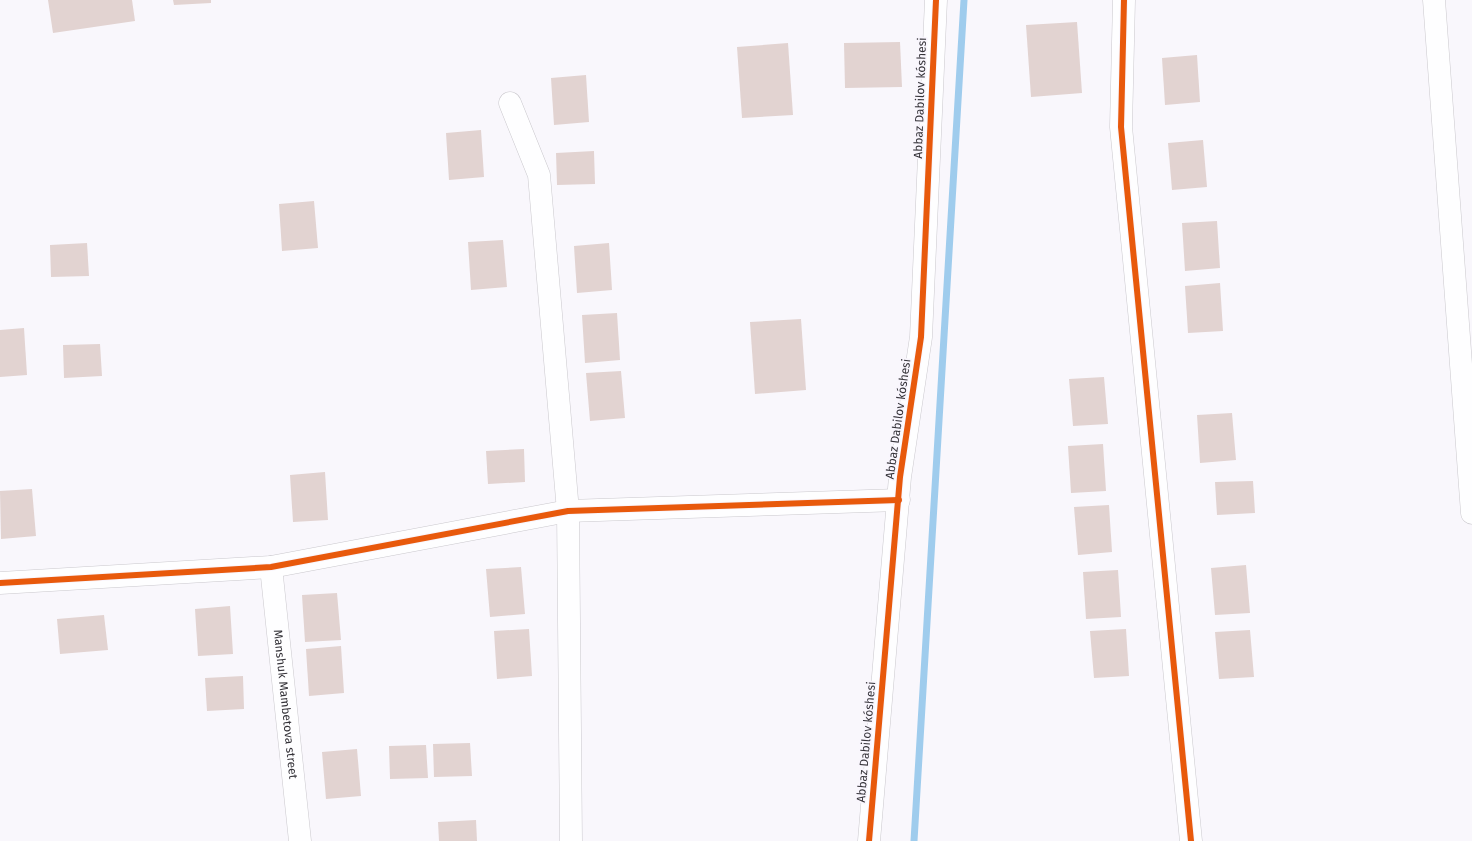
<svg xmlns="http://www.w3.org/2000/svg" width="1472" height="841" viewBox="0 0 1472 841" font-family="'Fira Sans',sans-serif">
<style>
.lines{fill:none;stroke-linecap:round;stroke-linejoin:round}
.stream{stroke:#9fcced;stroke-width:7}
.building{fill:#e2d3d1}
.minor-casing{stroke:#cac8cd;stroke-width:23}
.minor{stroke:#fefeff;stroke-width:22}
.cycleway-casing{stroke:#f9f6fd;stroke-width:8}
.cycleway{stroke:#e8590c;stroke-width:6}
.labels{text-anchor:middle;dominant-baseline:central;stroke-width:3.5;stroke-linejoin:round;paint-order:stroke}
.street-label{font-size:12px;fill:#353339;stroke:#f9f6fd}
</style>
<rect width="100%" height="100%" fill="#f9f7fc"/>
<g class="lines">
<path class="stream" d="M914 841 964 0"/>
</g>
<g class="building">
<path d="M48 0H132L135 21 53 33Z"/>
<path d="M173 0H211V3L174 5Z"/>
<path d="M1077 22 1082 93 1031 97 1026 25Z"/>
<path d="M900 42 902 87 845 88 844 43Z"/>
<path d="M788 43 793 115 742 118 737 47Z"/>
<path d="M1197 55 1200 102 1165 105 1162 58Z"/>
<path d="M586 75 589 122 554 125 551 78Z"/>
<path d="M481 130 484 177 449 180 446 133Z"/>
<path d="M1203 140 1207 187 1172 190 1168 143Z"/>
<path d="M594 151 595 184 557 185 556 153Z"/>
<path d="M314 201 318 248 282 251 279 204Z"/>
<path d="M1217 221 1220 268 1185 271 1182 223Z"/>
<path d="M503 240 507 287 471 290 468 242Z"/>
<path d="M87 243 89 276 51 277 50 245Z"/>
<path d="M609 243 612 290 577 293 574 246Z"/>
<path d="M1220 283 1223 331 1188 333 1185 286Z"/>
<path d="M617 313 620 360 585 363 582 315Z"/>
<path d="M801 319 806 390 755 394 750 322Z"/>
<path d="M24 328 27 375 0 377V330Z"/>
<path d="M100 344 102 376 64 378 63 345Z"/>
<path d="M621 371 625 418 590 421 586 373Z"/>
<path d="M1104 377 1108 424 1073 426 1069 379Z"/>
<path d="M1232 413 1236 460 1200 463 1197 415Z"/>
<path d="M1103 444 1106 491 1071 493 1068 446Z"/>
<path d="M524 449 525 482 488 484 486 451Z"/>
<path d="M325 472 328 520 293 522 290 475Z"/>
<path d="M1253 481 1255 513 1217 515 1215 482Z"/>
<path d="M32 489 36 536 1 539 0 491Z"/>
<path d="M1109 505 1112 552 1078 555 1074 507Z"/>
<path d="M1246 565 1250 613 1215 615 1211 568Z"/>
<path d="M521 567 525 614 490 617 486 569Z"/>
<path d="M1118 570 1121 617 1086 619 1083 572Z"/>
<path d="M337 593 341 640 305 642 302 595Z"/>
<path d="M230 606 233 654 198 656 195 609Z"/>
<path d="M104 615 108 650 60 654 57 619Z"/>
<path d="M529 629 532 676 497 679 494 631Z"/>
<path d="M1126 629 1129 676 1094 678 1090 631Z"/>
<path d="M1250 630 1254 677 1219 679 1215 632Z"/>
<path d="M341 646 344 693 309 696 306 649Z"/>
<path d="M243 676 244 709 207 711 205 678Z"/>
<path d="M470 743 472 776 434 777 433 744Z"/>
<path d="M426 745 428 778 390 779 389 746Z"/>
<path d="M357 749 361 796 326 799 322 752Z"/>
<path d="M476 820 477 841H439L438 822Z"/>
</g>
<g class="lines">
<defs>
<g id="minor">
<path d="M1124 0 1121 127 1191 841"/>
<path d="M1434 0 1472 513"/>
<path d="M510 103 539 175 568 511 571 841"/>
<path id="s1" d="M271 567 300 841"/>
<path d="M0 583 271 567 568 511 899 500"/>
<path d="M869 841 900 477 921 337 936 0"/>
</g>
</defs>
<use href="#minor" class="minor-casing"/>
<use href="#minor" class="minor"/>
<defs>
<g id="cycleway">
<path d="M1124 0 1121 127 1191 841"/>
<path d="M0 583 271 567 568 511 899 500"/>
<path d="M869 841 900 477 921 337 936 0"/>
</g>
</defs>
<use href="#cycleway" class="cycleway-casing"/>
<use href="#cycleway" class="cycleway"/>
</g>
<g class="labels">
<g class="street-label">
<text transform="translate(920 98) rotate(-88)">Abbaz Dabilov kóshesi</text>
<text transform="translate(898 419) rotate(-82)">Abbaz Dabilov kóshesi</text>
<text stroke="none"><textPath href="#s1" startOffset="138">Manshuk Mambetova street</textPath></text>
<text transform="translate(866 742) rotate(-85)">Abbaz Dabilov kóshesi</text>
</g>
</g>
</svg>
